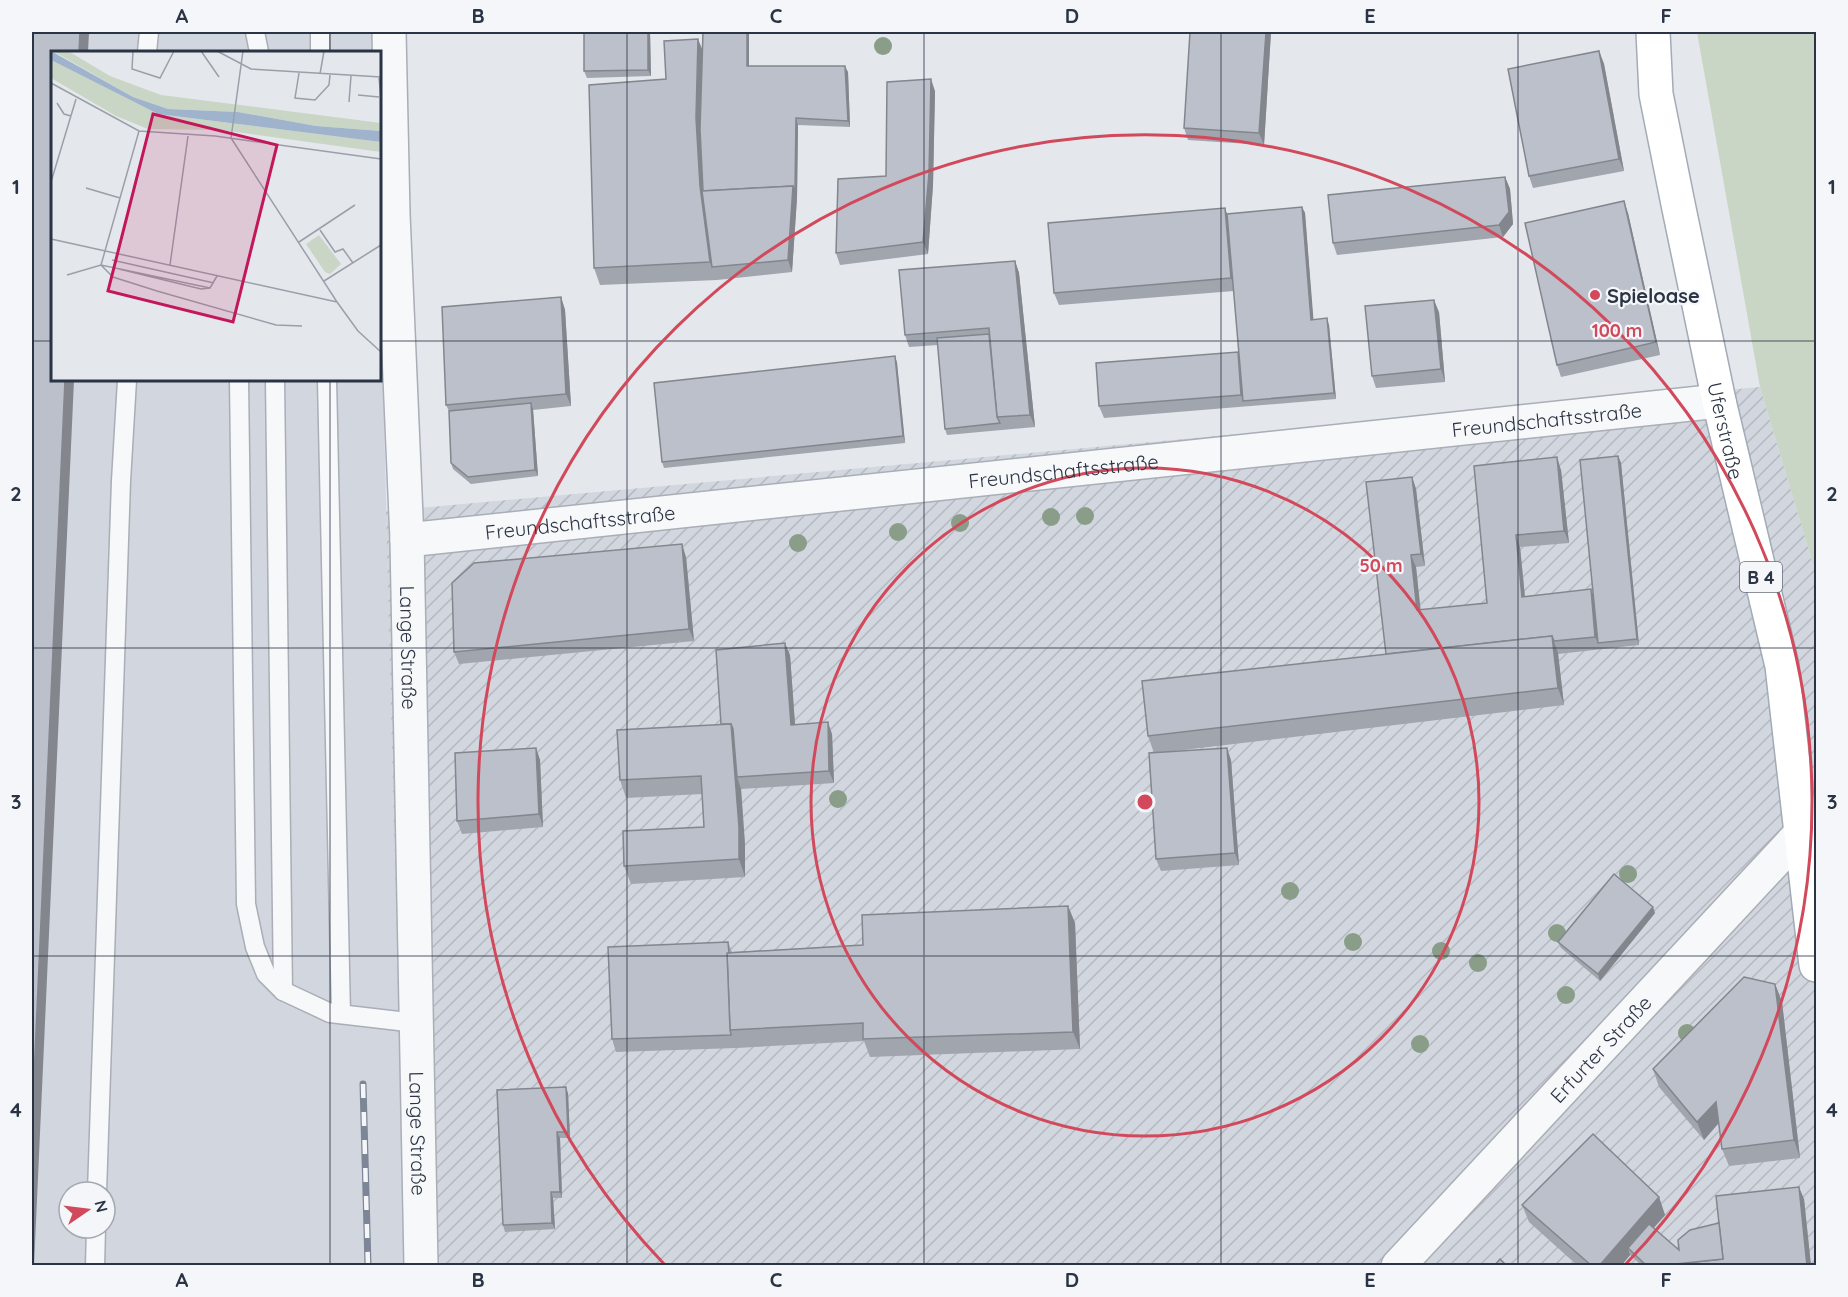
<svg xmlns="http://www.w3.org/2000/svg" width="1848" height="1297" font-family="Quicksand,sans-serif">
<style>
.built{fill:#d2d6de;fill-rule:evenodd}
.industrial{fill:url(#industrial-furrows)}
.green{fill:#c9d6c5}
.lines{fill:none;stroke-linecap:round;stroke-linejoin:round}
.service-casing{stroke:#a9aeb7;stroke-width:21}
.minor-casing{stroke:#a9aeb7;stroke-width:36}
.primary-casing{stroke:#a3abb8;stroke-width:36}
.service{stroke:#f7f8fa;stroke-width:18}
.minor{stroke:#f7f8fa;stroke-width:33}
.primary{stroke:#fff;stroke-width:33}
.rail-casing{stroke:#7d8696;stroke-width:7}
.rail{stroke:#f4f6f9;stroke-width:4.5;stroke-dasharray:14;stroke-linecap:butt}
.tree{fill:#899d89}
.wall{fill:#a1a5ae}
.shaded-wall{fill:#83868d}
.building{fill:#bbc0ca;stroke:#83868d;stroke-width:1.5}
.grid{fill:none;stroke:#2b3445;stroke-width:1.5;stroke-opacity:0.55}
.ring{fill:none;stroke:#d1495b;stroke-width:3}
.poi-dot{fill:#d1495b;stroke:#f4f6f9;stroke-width:2}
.labels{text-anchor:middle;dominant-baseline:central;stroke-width:4.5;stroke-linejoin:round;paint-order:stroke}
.shield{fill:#f4f6f9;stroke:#676e7b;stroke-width:1.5}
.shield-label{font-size:18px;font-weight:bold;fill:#2b3445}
.poi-label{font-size:20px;font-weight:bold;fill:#2b3445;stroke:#f4f6f9;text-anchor:start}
.street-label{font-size:20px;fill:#2b3445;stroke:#f4f6f9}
.inset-road{fill:none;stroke:#9a9fa9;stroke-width:1.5}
.view{fill:#c2185b;fill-opacity:0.15;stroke:#c2185b;stroke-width:3}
.inset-edge{fill:none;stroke:#2b3445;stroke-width:3}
.centre{fill:#d1495b;stroke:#f4f6f9;stroke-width:3}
.ring-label{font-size:18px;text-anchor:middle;font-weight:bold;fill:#d1495b;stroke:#f4f6f9;stroke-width:4.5;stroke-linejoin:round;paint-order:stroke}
.neatline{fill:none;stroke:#2b3445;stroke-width:2}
.grid-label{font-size:20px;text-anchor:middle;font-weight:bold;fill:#2b3445}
</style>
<defs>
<pattern id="industrial-furrows" width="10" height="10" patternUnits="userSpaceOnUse" patternTransform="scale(1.5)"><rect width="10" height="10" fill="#d2d6de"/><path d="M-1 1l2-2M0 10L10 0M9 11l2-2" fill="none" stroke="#b4b8c0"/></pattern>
</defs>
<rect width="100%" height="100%" fill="#e4e7ec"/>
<path class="built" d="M32 32H374V52H52V380H380V256L405 1265H32ZM69 1192H105V1228H69Z"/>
<path class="industrial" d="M1760 387 1816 574V1265H405L386 511Z"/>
<path class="green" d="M1697 32H1816V574L1760 387Z"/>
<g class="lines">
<g class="service-casing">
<g id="service">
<path d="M255 32 259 52"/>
<path d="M320 32V52"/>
<path d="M147 52 149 32"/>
<path d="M239 380 246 904 255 947 266 974 283 991 330 1013 416 1023"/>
<path d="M275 380 283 991"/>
<path d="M327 380 341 1014"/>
<path d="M97 1192 121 481 127 380"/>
<path d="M95 1266 96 1228"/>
</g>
</g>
<g class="minor-casing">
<g id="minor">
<path id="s1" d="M389 32 393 214 407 540 421 1266"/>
<path id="s2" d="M407 540 1719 401"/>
<path id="s3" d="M1398 1266 1802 832 1816 829"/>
</g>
</g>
<g class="primary-casing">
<g id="primary">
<path id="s4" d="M1653 32 1656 94 1677 199 1719 401 1782 666 1816 965"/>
</g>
</g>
<use href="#service" class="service"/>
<use href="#minor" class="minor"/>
<use href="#primary" class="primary"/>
<g class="rail-casing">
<path id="rail" d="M363 1084 368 1266"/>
</g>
<use href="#rail" class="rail"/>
</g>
<g class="tree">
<circle cx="883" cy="46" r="9"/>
<circle cx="1085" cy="516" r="9"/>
<circle cx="1051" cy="517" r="9"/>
<circle cx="960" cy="523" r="9"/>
<circle cx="898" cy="532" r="9"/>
<circle cx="798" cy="543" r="9"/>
<circle cx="838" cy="799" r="9"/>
<circle cx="1628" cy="874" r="9"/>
<circle cx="1290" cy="891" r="9"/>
<circle cx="1557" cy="933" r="9"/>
<circle cx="1353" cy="942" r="9"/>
<circle cx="1441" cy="951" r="9"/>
<circle cx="1478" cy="963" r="9"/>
<circle cx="1566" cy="995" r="9"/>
<circle cx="1687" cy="1033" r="9"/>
<circle cx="1420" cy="1044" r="9"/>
</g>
<g class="wall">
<path d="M584 32H650L651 76 587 78 584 71Z"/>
<path d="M703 32H749V66L848 72 850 127 798 125 797 198 792 272 717 280 600 285 594 268 666 79 702 51Z"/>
<path d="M1271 32 1264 145 1188 140 1184 128Z"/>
<path d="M1599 51 1604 64 1624 171 1533 188 1529 176Z"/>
<path d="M935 91 933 185 928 254 840 265 836 253 886 176Z"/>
<path d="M1505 177 1510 189 1513 224 1503 237 1337 255 1333 243Z"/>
<path d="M1302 207 1305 213 1313 320 1329 325 1336 399 1104 418 1099 406 1238 352 1239 355 1234 291 1059 305 1054 293 1225 208 1227 214Z"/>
<path d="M1628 213 1660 355 1561 377 1557 365Z"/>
<path d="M1015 261 1019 273 1035 427 947 435 945 429 938 345 909 347 905 335Z"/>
<path d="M561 297 565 310 571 406 533 410 538 476 471 484 453 469 451 463 449 411 446 405Z"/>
<path d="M1439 312 1445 382 1376 388 1372 376Z"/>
<path d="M895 356 897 363 905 443 664 468 662 462Z"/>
<path d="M1618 456 1621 463 1639 645 1558 654 1564 705 1166 752 1231 760 1239 865 1161 871 1156 859 1154 753 1148 736 1386 654 1412 477 1416 489 1425 566 1416 567 1420 610 1487 603 1474 466 1561 470 1569 543 1520 547 1525 596 1593 593Z"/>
<path d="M686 557 694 641 459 664 454 652Z"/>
<path d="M790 655 795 725 832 734 834 783 741 789 745 845V877L631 884 624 866 704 827 702 794 626 798 620 780 721 724Z"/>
<path d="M536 748 540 760 543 827 462 834 457 821Z"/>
<path d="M1068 906 1075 923 1080 1049 870 1057 864 1041 736 1048 616 1052 612 1039 728 942 732 952 863 945Z"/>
<path d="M1655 913 1600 981 1561 948 1558 942Z"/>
<path d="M1775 984 1782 1002 1800 1158 1729 1166 1722 1149 1719 1123 1704 1140 1659 1087 1653 1069Z"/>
<path d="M568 1093 570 1138H560L562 1198H553L555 1229 505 1232 503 1225Z"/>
<path d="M1659 1197 1665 1215 1654 1228 1679 1250 1719 1223 1804 1199 1811 1266H1642L1630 1255 1621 1266H1578L1529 1222 1522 1205Z"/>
</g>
<g class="shaded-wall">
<path d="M80 32H89L88 52H79Z"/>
<path d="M648 32H650L651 76 648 70Z"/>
<path d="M747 32H749V72L747 66Z"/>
<path d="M1266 32H1271L1264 145 1259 133Z"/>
<path d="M698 39 705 56 712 267 710 262 700 186 696 118Z"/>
<path d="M1599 51 1604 64 1624 171 1619 159Z"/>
<path d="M845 66 848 72 850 127 848 121Z"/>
<path d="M931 79 935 91 933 185 928 254 923 242Z"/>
<path d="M796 118 798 125 797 198 792 272 788 260Z"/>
<path d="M1505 177 1510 189 1513 224 1503 237 1499 225Z"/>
<path d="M1624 201 1628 213 1660 355 1656 342Z"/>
<path d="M1302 207 1305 213 1314 326 1311 320Z"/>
<path d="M1225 208 1229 220 1235 291 1231 278Z"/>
<path d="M1015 261 1019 273 1035 427 1030 415Z"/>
<path d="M561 297 565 310 571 406 566 394Z"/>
<path d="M1434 300 1439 312 1445 382 1441 369Z"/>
<path d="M1327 318 1329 325 1336 399 1334 393Z"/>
<path d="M1238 352 1243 364V401L1241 395Z"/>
<path d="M895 356 897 363 905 443 903 436Z"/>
<path d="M65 380H74L34 1266H32V1123Z"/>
<path d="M531 403 533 409 538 476 535 470Z"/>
<path d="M1618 456 1621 463 1639 645 1637 639Z"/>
<path d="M1557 457 1561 470 1569 543 1564 531Z"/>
<path d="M1412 477 1416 489 1425 566 1421 554Z"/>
<path d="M1516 535 1520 547 1526 609 1522 597Z"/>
<path d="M682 544 686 557 694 641 689 629Z"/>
<path d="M1411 555 1416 567 1422 622 1417 610Z"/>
<path d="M1591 589 1596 602 1598 643 1595 637Z"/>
<path d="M1552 636 1558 653 1564 705 1558 688Z"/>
<path d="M785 643 790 655 796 738 791 725Z"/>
<path d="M828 722 832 734 834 783 829 771Z"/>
<path d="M731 724 738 741 737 777 741 789 745 845V877L739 859Z"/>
<path d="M536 748 540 760 543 827 539 814Z"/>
<path d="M1227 748 1231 760 1239 865 1235 853Z"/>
<path d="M1068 906 1075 923 1080 1049 1073 1032Z"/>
<path d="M1653 907 1655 913 1600 981 1598 974Z"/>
<path d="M1775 984 1782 1002 1800 1158 1794 1140Z"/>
<path d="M566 1087 568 1093 570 1138 568 1132Z"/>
<path d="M1716 1102 1722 1119 1704 1140 1697 1122Z"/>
<path d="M557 1132 560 1138 562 1198 560 1192Z"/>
<path d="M1799 1187 1804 1199 1811 1266H1807Z"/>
<path d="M551 1192 553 1198 555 1229 552 1223Z"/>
<path d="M1659 1197 1665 1215 1632 1252 1628 1248 1630 1255 1621 1266H1599Z"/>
</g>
<g class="building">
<path d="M32 32H80L79 52H52V380H65L32 1123Z"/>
<path d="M584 32H648V70L584 71Z"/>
<path d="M703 32H747V66H845L848 121 796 118 795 192 793 186 703 191 700 129Z"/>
<path d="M1190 32H1266L1259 133 1184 128Z"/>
<path d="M698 39 696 118 700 186 710 262 594 268 589 85 666 79 664 41Z"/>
<path d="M1599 51 1619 159 1529 176 1508 69Z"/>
<path d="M931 79 929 173 923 242 836 253 838 179 886 176 887 82Z"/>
<path d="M1505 177 1509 212 1499 225 1333 243 1328 195Z"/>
<path d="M793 186 788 260 712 267 702 191Z"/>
<path d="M1624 201 1656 342 1557 365 1525 223Z"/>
<path d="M1302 207 1311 320 1327 318 1334 393 1243 401 1227 214Z"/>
<path d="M1225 208 1231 278 1054 293 1048 223Z"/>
<path d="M1015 261 1030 415 997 417 989 328 905 335 899 270Z"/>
<path d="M561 297 566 394 446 405 442 307Z"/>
<path d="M1434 300 1441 369 1372 376 1365 306Z"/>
<path d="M989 334 997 417 1000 423 945 429 937 338Z"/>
<path d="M1238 352 1241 395 1099 406 1096 363Z"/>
<path d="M895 356 903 436 662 462 654 383Z"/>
<path d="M531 403 535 470 468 477 451 463 449 411Z"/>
<path d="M1618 456 1637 639 1598 643 1580 460Z"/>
<path d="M1557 457 1564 531 1516 535 1522 597 1591 589 1595 637 1554 641 1552 636 1386 654 1366 482 1412 477 1421 554 1411 555 1417 610 1487 603 1474 466Z"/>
<path d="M682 544 689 629 454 652 452 583 474 563Z"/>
<path d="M1552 636 1558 688 1148 736 1142 681Z"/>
<path d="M785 643 791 725 828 722 829 771 737 777 733 729 731 724H721L716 650Z"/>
<path d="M731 724 739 827V859L624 866 623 831 704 827 701 776 620 780 617 730Z"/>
<path d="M536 748 539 814 457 821 455 753Z"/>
<path d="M1227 748 1235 853 1156 859 1149 753Z"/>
<path d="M1614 874 1653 907 1598 974 1558 942Z"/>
<path d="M1068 906 1073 1032 863 1039V1023L730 1030 727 953 863 945 862 915Z"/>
<path d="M728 942 729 953H727L730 1030 731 1035 612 1039 608 947Z"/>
<path d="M1744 977 1775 984 1794 1140 1722 1149 1716 1102 1697 1122 1653 1069Z"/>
<path d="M566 1087 568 1132H557L560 1192H551L552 1223 503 1225 497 1090Z"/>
<path d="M1593 1134 1659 1197 1599 1266H1592L1522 1205Z"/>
<path d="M1799 1187 1807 1266H1675L1676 1264 1723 1259 1716 1196Z"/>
<path d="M1719 1223 1723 1259 1676 1264 1675 1266H1647L1628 1248 1649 1224 1679 1250 1678 1240 1690 1230Z"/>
<path d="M1500 1259 1507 1266H1494Z"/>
</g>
<path class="grid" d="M330 32V52M627 32V1266M924 32V1266M1221 32V1266M1518 32V1266M32 341H52M380 341H1816M330 380V1266M32 648H1816M32 956H1816"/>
<g class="ring">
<circle cx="1145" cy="802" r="334"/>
<path d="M665 1265A667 667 0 1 1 1625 1265"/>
</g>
<circle class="poi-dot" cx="1595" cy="295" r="6"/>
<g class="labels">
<rect class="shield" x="1740" y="562" width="42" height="30" rx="4.5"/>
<g class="shield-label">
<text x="1761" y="577">B 4</text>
</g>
<g class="poi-label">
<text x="1607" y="295">Spieloase</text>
</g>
<g class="street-label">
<text stroke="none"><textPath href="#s2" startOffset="1146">Freundschaftsstraße</textPath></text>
<text stroke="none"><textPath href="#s4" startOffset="406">Uferstraße</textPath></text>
<text stroke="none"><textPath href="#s2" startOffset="660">Freundschaftsstraße</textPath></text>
<text stroke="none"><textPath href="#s2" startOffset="174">Freundschaftsstraße</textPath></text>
<text stroke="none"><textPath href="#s1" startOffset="616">Lange Straße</textPath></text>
<text stroke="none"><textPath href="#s3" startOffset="297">Erfurter Straße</textPath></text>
<text stroke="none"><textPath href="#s1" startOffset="1102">Lange Straße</textPath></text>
</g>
</g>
<g transform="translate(51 51)">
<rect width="330" height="330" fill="#e4e7ec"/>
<path d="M2 0H17L59 25 110 44 330 72V80L265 75 187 61 117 58 82 46ZM0 9 107 63 330 91V101L170 79 97 78 65 65 0 27ZM268 184 290 213 279 223 274 221 255 193Z" fill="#c9d6c5"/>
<path d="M0 0 82 46 117 58 187 61 265 75 330 80V91L107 63 0 9Z" fill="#9fb4cc"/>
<path class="inset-road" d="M82 0 81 18 109 27 123 0M150 0 168 26M166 0 200 18 330 26M192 0 180 87 286 251 307 280 330 301M248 22 244 47 264 49 278 34 279 24M269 23 273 0M328 27 330 46M0 32 88 80 164 85 330 108M307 44 328 46M298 51 300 25M6 52 13 63 20 65M88 80 50 214 62 226 106 240 225 274 251 275M0 131 25 48M35 137 69 147M269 179 284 201 292 198 302 212M0 188 286 251M248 191 304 154M61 209 163 232M119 214 137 85M68 218 150 238 159 237 166 225M16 224 50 214 159 237M273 230 330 194"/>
<path class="view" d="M102 63 226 94 182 271 57 240Z"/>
<rect width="330" height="330" class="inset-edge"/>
</g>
<circle cx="1145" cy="802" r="9" class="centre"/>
<g class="ring-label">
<text x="1617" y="337">100 m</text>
<text x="1381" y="572">50 m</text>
</g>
<rect width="1848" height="1297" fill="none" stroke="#f4f6f9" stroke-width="66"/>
<g transform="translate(87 1210) rotate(76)"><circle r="28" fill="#f4f6f9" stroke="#a4a8b1" stroke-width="1.5"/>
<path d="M0-4.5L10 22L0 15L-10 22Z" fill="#d1495b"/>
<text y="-9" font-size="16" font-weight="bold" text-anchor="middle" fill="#2b3445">N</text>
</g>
<rect x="33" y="33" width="1782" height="1231" class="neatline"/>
<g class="grid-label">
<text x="182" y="23">A</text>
<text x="478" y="23">B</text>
<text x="776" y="23">C</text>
<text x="1072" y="23">D</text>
<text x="1370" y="23">E</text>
<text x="1666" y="23">F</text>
<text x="16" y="194">1</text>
<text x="1832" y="194">1</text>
<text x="16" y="501">2</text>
<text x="1832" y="501">2</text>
<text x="16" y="809">3</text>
<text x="1832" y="809">3</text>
<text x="16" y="1117">4</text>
<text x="1832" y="1117">4</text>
<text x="182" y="1287">A</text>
<text x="478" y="1287">B</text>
<text x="776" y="1287">C</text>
<text x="1072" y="1287">D</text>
<text x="1370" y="1287">E</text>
<text x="1666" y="1287">F</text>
</g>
</svg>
